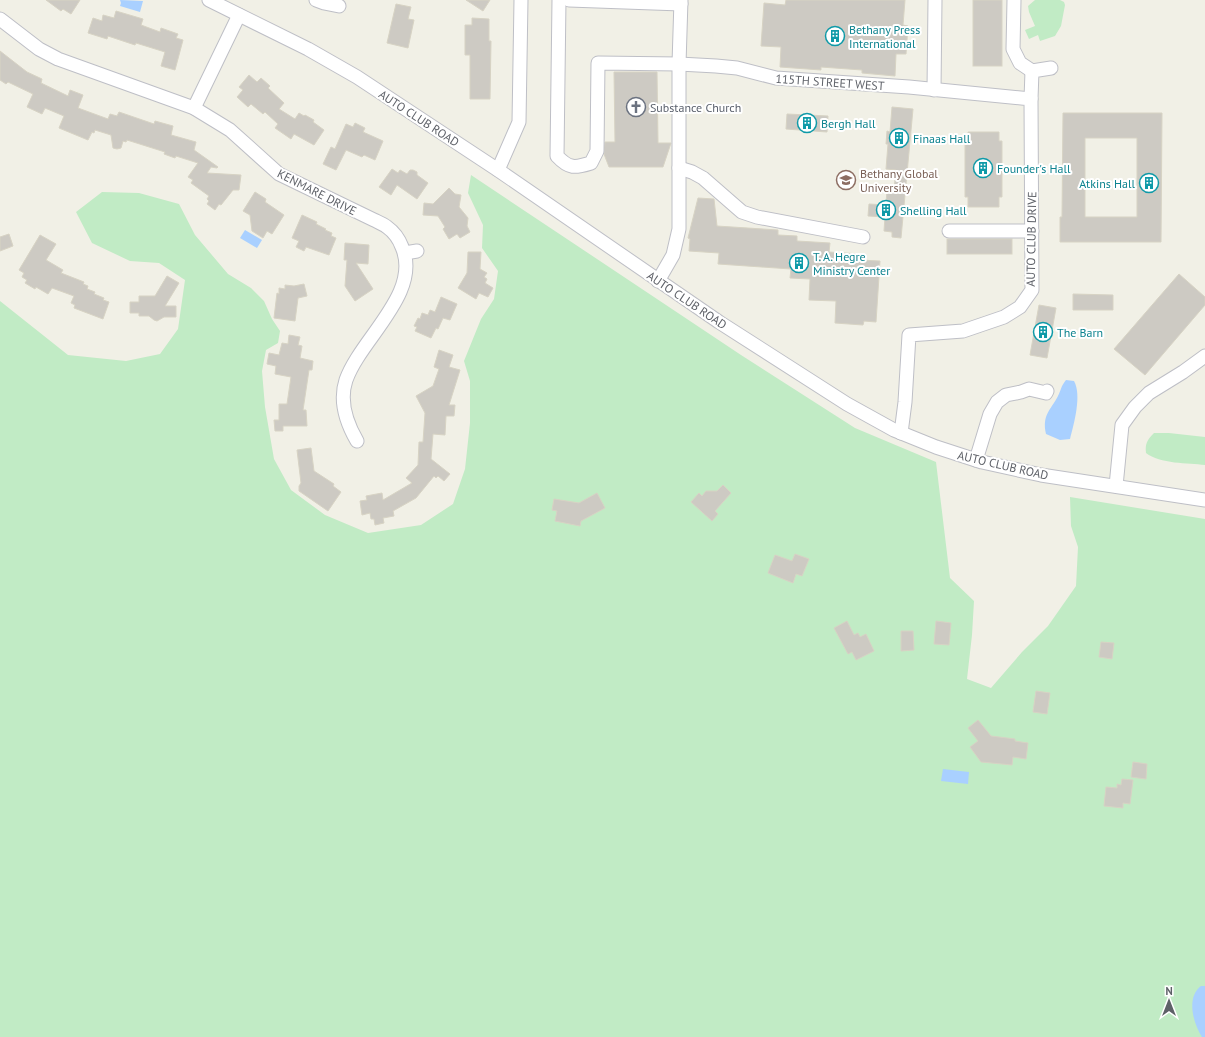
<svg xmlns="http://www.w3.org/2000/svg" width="1205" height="1037" font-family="'PT Sans',sans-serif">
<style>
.green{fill:#c1ebc5}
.water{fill:#a9d0ff}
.building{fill:#cdcac3;stroke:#d7d3c4;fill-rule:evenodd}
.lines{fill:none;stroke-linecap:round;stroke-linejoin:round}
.minor-casing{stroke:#bebfc6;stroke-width:15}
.minor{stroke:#fff;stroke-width:13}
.labels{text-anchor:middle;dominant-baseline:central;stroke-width:4;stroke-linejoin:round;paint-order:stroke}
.culture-label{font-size:12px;fill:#0d838f;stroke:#fff;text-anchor:start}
.street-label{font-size:12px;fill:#5e6168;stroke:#fff}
.worship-label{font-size:12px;fill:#5b616d;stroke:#fff;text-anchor:start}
.education-label{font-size:12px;fill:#785e54;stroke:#fff;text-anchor:start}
</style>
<rect width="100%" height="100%" fill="#f1f0e6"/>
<g class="green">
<path d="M1035 0H1060L1064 2 1065 5 1061 26 1055 36 1040 41 1038 35 1029 39 1025 30 1035 26 1029 12 1028 6Z"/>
<path d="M471 175 741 355 855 428 936 462 950 578 974 601 972 635 967 679 991 688 1022 652 1048 626 1076 586 1078 547 1071 526 1070 497 1205 519V1037H0V301L68 355 126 361 160 354 178 329 185 280 159 263 130 261 92 243 76 212 102 192 139 193 179 204 195 235 228 274 251 288 264 301 272 319 280 331 278 343 266 350 262 371 265 407 274 459 291 490 325 515 368 533 421 525 453 504 465 469 470 423V381L464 361 481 319 494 299 498 271 482 248 483 225 468 193Z"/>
<path d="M1154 433H1169L1205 437V465C1188 463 1160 464 1146 453 1145 444 1147 440 1154 433Z"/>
</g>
<g class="water">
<path d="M120 0 143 1 140 12 120 6 121 3Z"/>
<path d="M245 230 262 240 257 248 240 238Z"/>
<path d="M1066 380 1074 381C1082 395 1074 424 1070 439L1060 440 1046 434C1042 415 1050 411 1058 396 1061 390 1061 386 1066 380Z"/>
<path d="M943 769 969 772 968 784 941 781Z"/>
<path d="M1201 986H1205V1037H1202C1193 1023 1186 997 1201 986Z"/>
</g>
<g class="building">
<path d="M46 0H80L71 14 63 9 61 11Z"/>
<path d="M466 0H490L483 11Z"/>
<path d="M786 0H905L903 25 908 26 906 54H896L895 76 862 73V70L821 67V70L780 67 781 47 761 46 764 3 785 5Z"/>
<rect x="973" y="0" width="29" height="66"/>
<path d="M396 4 411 7 408 19 414 20 408 48 387 43Z"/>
<path d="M116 11 143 19 141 25 160 32 161 28 178 34 176 38 183 40 175 70 161 66 165 52 136 43 135 45 108 36 107 39 88 33 93 18 102 21 103 15 114 18Z"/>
<path d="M472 18 489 19V41H491L490 99H470V55H465V25H472Z"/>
<path d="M0 51 27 72 42 79 41 83 68 96 70 90 83 95 78 108 108 119 110 114 117 116 119 112 154 124 155 121 173 126 171 135 196 142 194 150 218 167 217 168 211 167 207 173 241 175 239 190H233L221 205 219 204 215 210 207 204 209 201 207 199 209 196 191 183 193 180 188 177 198 163 176 156 175 158 164 154 165 152 127 140 126 142 123 141 121 148 117 149 113 148 111 135 95 130 94 133 92 132 88 140 59 128 64 116 45 108 42 114 27 107 33 94 8 82 6 84 0 80Z"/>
<path d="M614 72H657L658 143H671L663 167H609L604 154 605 142H615Z"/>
<path d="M249 75 257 82 261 78 270 86 268 88 284 103 279 109 295 119 299 113 304 116 305 115 314 120 313 122 324 130 314 145 294 134 291 139 275 128 278 124 265 112 263 114 251 104 248 107 237 97 243 90 239 87Z"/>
<path d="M892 107 913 109 901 238 892 237V232L884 231 885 217 868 216 869 204 886 205 887 188 894 189 896 170 886 169 888 144H886L887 131 890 132Z"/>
<path d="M1063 113H1162L1161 242H1060V217H1062ZM1085 138H1137V217H1085Z"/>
<path d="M787 114 828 116 827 132 786 129Z"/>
<path d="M355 123 365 128 363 132 383 141 375 160 364 155 362 157 346 150 336 170 323 164 331 147 335 149 346 124 353 127Z"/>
<path d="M968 132H999V141H1002V197H999V207H968V197H965V141H968Z"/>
<path d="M392 169 398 173 400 170 407 174 410 170H413L417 172V175L428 183 417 199 397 185 391 195 379 187Z"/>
<path d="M449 188 455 194 461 195 459 207 468 218 467 226 470 232 460 238 457 234 449 239 443 229 445 227 438 216 423 215 424 203 433 204Z"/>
<path d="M255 192 266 199 265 202 284 215 272 234 267 231 263 238 252 231 250 215 243 211Z"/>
<path d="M698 198 714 199 717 226 778 230V235L797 236V241L830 243 829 252 860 254 859 260 880 261 876 322 864 321 863 325 835 323 836 301 809 300 810 279 790 278 791 269 718 264 719 253 689 251 690 239 688 238Z"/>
<path d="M302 215 317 222 316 224 326 229 325 230 332 233 331 236 336 238 329 255 306 247 304 251 296 247 299 241 292 238Z"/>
<path d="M9 234 13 246 0 251V237Z"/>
<path d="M40 235 56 244 46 260 63 270 61 273 84 282 83 284 88 286 87 289 95 292 94 294 104 298 103 300 109 302 103 319 74 308 75 305 71 303 74 296 52 288 48 294 36 287 35 289 25 283 27 280 22 277 24 273 19 270Z"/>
<rect x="947" y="239" width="65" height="15"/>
<path d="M345 243 369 245 368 264 356 263 373 289 355 301 345 286 347 260H344Z"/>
<path d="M468 252H481L480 269 487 273 484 277 487 279 485 283 493 288 488 297 479 293 476 299 458 288 467 273Z"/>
<path d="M1179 274 1205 297V305L1145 375 1114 349Z"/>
<path d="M167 276 179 283 165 306H176V317H164L157 321 154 320 149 316H139V313H130V302H139V296H155Z"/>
<path d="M304 284 307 296 298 298 295 321 274 318 277 293 279 294V288L285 289V285L294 286Z"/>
<path d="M1073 294 1113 295V310H1073Z"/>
<path d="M441 297 457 304 450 320 443 318 438 329 436 328 431 338 415 331 417 327 414 326 418 318 420 319 422 313 428 315 430 310 435 312Z"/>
<path d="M1039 305 1056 308 1047 358 1030 355Z"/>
<path d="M289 335 300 337 298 345 302 346 300 358 313 361 312 370H309L303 410H306L307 426H283V431H275L274 420H279V404H287L291 377 275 374 276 366 267 364 269 353 279 355 282 343 288 344Z"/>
<path d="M439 350 453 355 449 367 460 370 449 405H455L454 416H446L445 435 433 434 431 459 450 474 444 481 438 476 436 478 434 476 416 498 393 511 394 516 383 518 384 523 375 525 374 519H371L370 513 362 515 360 501 367 500 366 496 382 493 383 500 412 483 406 478 418 465 419 442H423L425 413 416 396 433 386 439 369 434 367Z"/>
<path d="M311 448 314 471 334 484 333 486 341 492 328 511 299 491V486L301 483 297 450Z"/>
<path d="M723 485 731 493 715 511 718 514 712 521 691 502 699 493 702 496 706 491H717Z"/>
<path d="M597 493 605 508 581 521 580 526 555 521 557 511 552 510 554 499 579 503Z"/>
<path d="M795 554 809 559 802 576 796 574 793 583 768 573 775 555 792 561Z"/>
<path d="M847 621 854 635 858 633 860 637 866 634 874 651 856 660 852 652 848 654 834 628Z"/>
<path d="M936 621 951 623 949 645 934 644Z"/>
<path d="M901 631H913L914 650 901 651Z"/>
<path d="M1101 642 1114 643 1112 659 1099 657Z"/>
<path d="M1036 691 1050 693 1047 714 1033 712Z"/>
<path d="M978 720 991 736 1015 739V741L1028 743 1026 759 1013 757 1012 765 981 762 970 747 978 741 968 728Z"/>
<path d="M1133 762 1147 764 1146 779 1131 777Z"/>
<path d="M1122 779 1133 780 1130 804 1123 803V808L1104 806 1106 787 1117 788V784L1121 785Z"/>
</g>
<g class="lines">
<g class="minor-casing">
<g id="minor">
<path d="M209 0 308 49 357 77 498 170 719 322 847 404 894 430 936 447 982 462 1041 475 1205 500"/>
<path d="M316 0 324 3 339 6"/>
<path d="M559 0 557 156C569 169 575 168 591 163L597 151 598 63 679 64 716 66 737 68 776 78 909 87 1031 99 1032 290 1020 307 1004 317 963 331 909 335 905 402 901 433"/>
<path d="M569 0 681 4"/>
<path d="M1014 0 1013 49 1020 63 1032 71"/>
<path d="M0 19 39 49 58 59 194 108 230 130 279 174 374 220C378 222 383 224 387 227 394 232 399 239 402 247 422 293 361 338 346 380 339 401 346 422 357 441"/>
<path d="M934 90 935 0"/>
<path d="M1031 99 1032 71 1051 68"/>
<path d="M194 108 239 15"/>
<path d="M679 168 692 172 703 178 742 212 757 217 863 237"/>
<path d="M498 170 519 122 521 0"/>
<path d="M949 231H1032"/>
<path d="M405 253 417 251"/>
<path d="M658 281 673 255 679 229V64L681 0"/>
<path d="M976 460 990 414 997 402 1006 395 1021 392 1029 389 1046 393 1047 391"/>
<path d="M1116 486 1122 425 1135 407 1149 393 1183 372 1205 356"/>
</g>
</g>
<use href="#minor" class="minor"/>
</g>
<defs>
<g id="building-ring" transform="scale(1)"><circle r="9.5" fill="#fff" stroke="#0f9aa8" stroke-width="1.5"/><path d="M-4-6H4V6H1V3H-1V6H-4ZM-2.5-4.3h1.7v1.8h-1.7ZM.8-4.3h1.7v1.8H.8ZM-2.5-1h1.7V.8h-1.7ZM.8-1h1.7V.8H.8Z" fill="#0f9aa8"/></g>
<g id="church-ring" transform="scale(1)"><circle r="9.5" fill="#fff" stroke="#6b7280" stroke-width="1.5"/><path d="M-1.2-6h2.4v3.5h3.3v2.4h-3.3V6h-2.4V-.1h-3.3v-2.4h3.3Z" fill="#6b7280"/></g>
<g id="university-ring" transform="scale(1)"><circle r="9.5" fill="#fff" stroke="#8d6e63" stroke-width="1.5"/><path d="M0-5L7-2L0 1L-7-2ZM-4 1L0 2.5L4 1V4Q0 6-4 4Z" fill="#8d6e63"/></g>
</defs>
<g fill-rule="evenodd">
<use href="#building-ring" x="835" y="36"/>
<use href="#church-ring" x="636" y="107"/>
<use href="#building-ring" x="807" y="123"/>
<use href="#building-ring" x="899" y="138"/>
<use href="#building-ring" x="983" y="168"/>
<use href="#university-ring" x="846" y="180"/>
<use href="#building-ring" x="1149" y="183"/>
<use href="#building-ring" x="886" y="210"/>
<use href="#building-ring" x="799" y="263"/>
<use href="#building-ring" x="1043" y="332"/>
</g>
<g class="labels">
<g class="culture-label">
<text x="849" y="29">Bethany Press<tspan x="849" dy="14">International</tspan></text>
<text x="821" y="123">Bergh Hall</text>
<text x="913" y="138">Finaas Hall</text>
<text x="997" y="168">Founder's Hall</text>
<text x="1135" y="183" text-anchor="end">Atkins Hall</text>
<text x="900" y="210">Shelling Hall</text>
<text x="813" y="256">T. A. Hegre<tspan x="813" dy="14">Ministry Center</tspan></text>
<text x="1057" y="332">The Barn</text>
</g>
<g class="street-label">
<text transform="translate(830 82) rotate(4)">115TH STREET WEST</text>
<text transform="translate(419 118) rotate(33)">AUTO CLUB ROAD</text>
<text transform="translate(317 192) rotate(27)">KENMARE DRIVE</text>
<text transform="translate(1031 239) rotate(-89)">AUTO CLUB DRIVE</text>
<text transform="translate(687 300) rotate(34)">AUTO CLUB ROAD</text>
<text transform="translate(1003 465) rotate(13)">AUTO CLUB ROAD</text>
</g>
<g class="worship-label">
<text x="650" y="107">Substance Church</text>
</g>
<g class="education-label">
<text x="860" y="173">Bethany Global<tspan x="860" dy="14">University</tspan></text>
</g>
</g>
<g transform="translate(1169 1001)" stroke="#ffffff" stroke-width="3" paint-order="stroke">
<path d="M0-3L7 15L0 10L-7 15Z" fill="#5e6168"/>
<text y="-6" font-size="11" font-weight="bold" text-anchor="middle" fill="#5e6168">N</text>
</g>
</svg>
